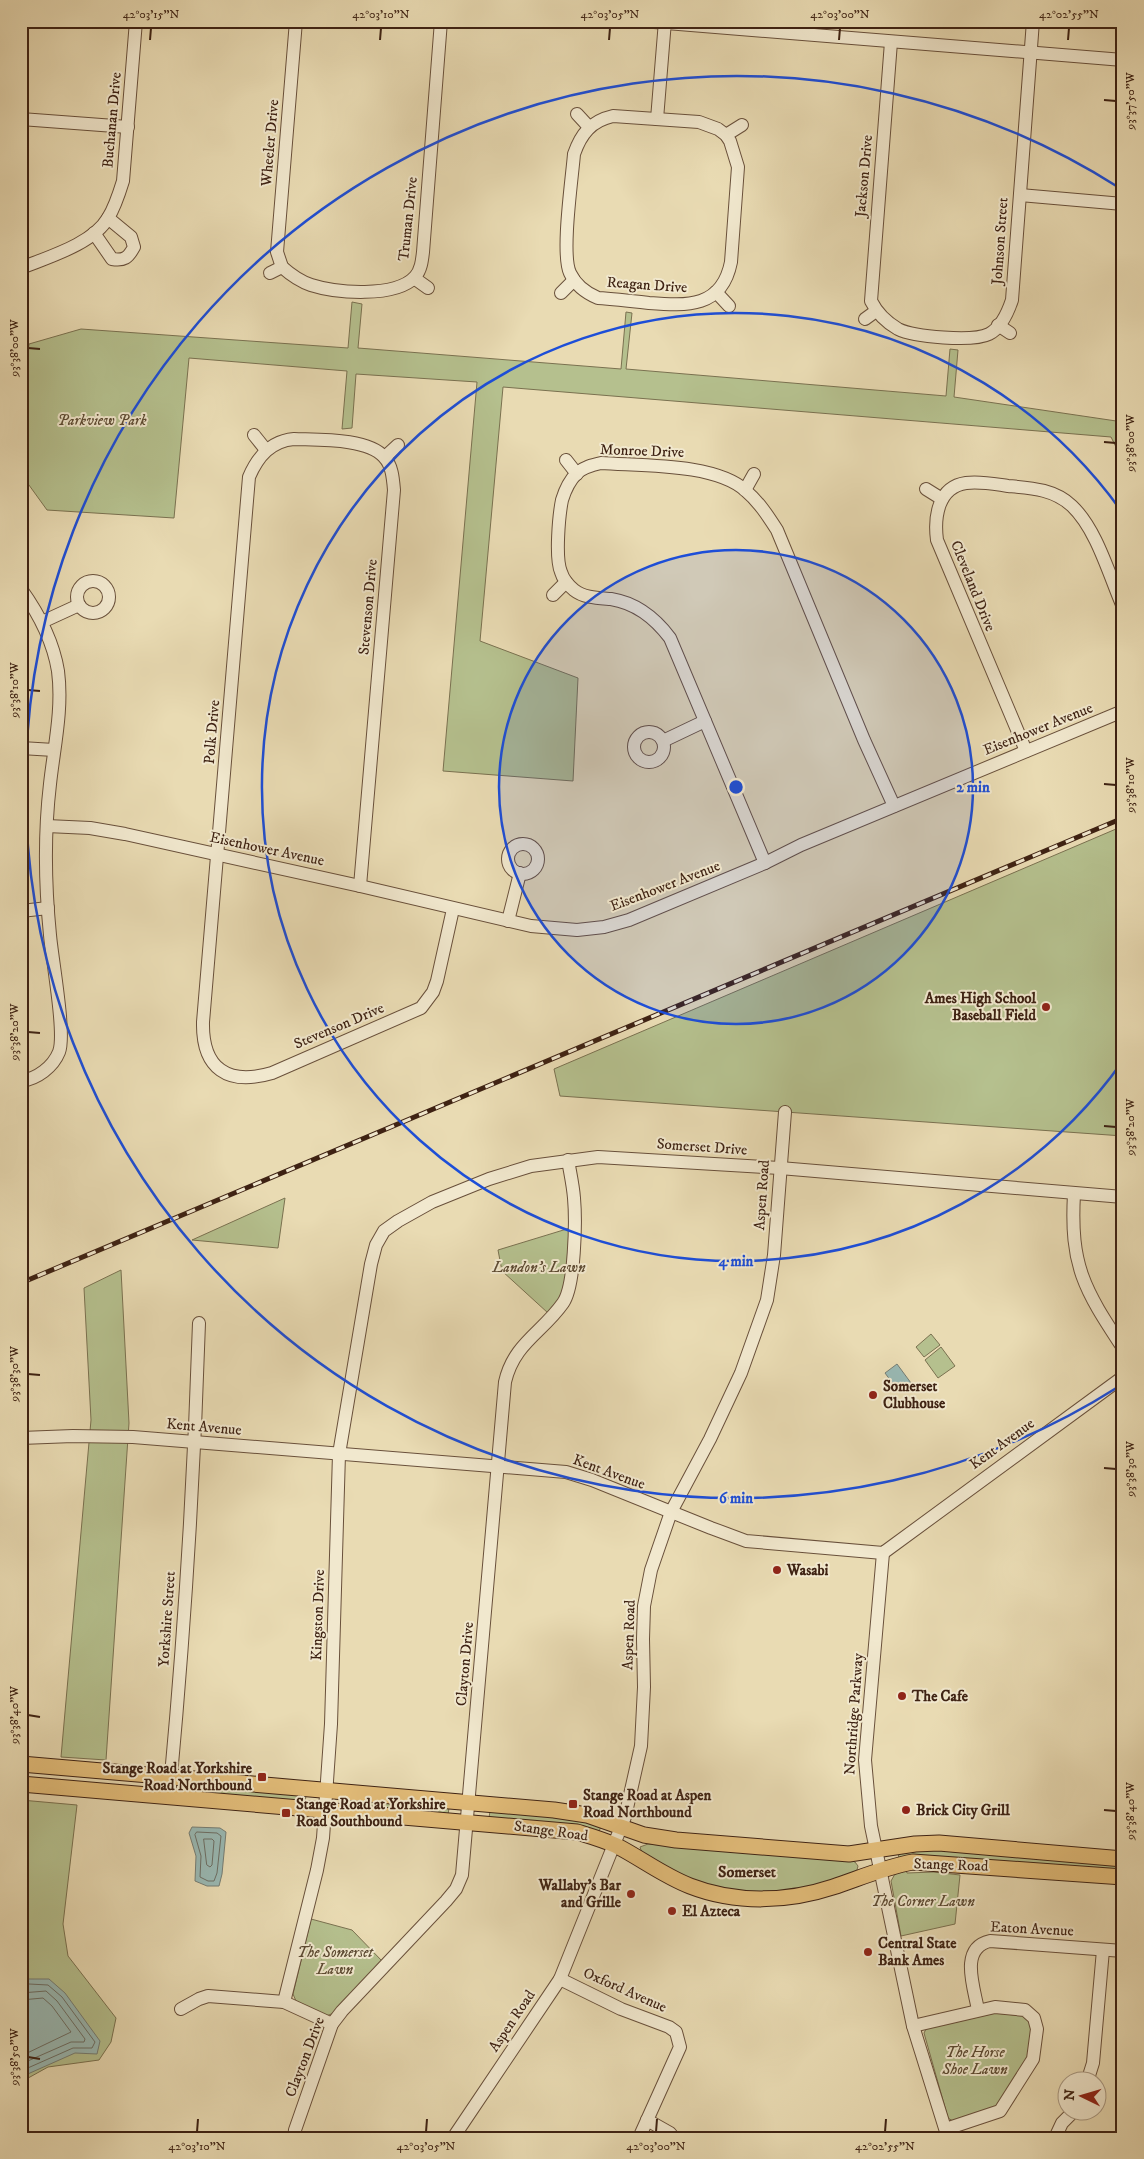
<svg xmlns="http://www.w3.org/2000/svg" width="1144" height="2159" font-family="'IM FELL DW Pica',serif">
<style>
.green{fill:#b5c08e;stroke:#7a7150}
.water{fill:#99b9b4;stroke:#757d74}
.lines{fill:none;stroke-linecap:round;stroke-linejoin:round}
.shore{stroke:#6c6e64;stroke-width:1}
.minor-casing{stroke:#69503b;stroke-width:14}
.major-casing{stroke:#3e2213;stroke-width:17}
.minor{stroke:#f1e8ce;stroke-width:12}
.major{stroke:#e4be7a;stroke-width:15}
.rail-casing{stroke:#3e2213;stroke-width:5}
.rail{stroke:#f1e8ce;stroke-width:3;stroke-dasharray:9;stroke-linecap:butt}
.ticks{fill:none;stroke:#3e2213;stroke-width:2}
.ring{fill:none;stroke:#1d4ed8;stroke-width:2.5}
.poi-dot{fill:#8f2418;stroke:#f1e8ce;stroke-width:2}
.labels{text-anchor:middle;dominant-baseline:central;stroke-width:4;stroke-linejoin:round;paint-order:stroke}
.street-label{font-size:15px;fill:#3e2213;stroke:#f1e8ce}
.park-label{font-size:15px;font-style:italic;fill:#5c4a32;stroke:#f1e8ce}
.poi-label{font-size:15px;font-weight:bold;fill:#3e2213;stroke:#f1e8ce;text-anchor:start}
.neighbourhood-label{font-size:16px;font-weight:bold;fill:#3e2213;stroke:#f1e8ce}
.centre{fill:#1d4ed8;stroke:#f1e8ce;stroke-width:2.5}
.ring-label{font-size:15px;text-anchor:middle;font-weight:bold;fill:#1d4ed8;stroke:#f1e8ce;stroke-width:4;stroke-linejoin:round;paint-order:stroke}
.neatline{fill:none;stroke:#3e2213;stroke-width:2}
.ticks-label{font-size:12px;text-anchor:middle;fill:#3e2213}
</style>
<rect width="100%" height="100%" fill="#e9dbb3"/>
<filter id="stains"><feTurbulence type="fractalNoise" baseFrequency=".004" numOctaves="4"/><feColorMatrix values="0 0 0 0 .2 0 0 0 0 .09 0 0 0 0 .02 0 0 0 .5 -.17"/></filter>
<radialGradient id="worn" r=".72"><stop offset=".6" stop-color="#630" stop-opacity="0"/><stop offset="1" stop-color="#630" stop-opacity=".3"/></radialGradient>
<g class="green">
<path d="M352 302 362 304 358 348 621 369 626 312 632 313 626 369 946 396 950 349 958 350 954 397 1123 422V461L1111 437 503 387 480 641 578 678 573 781 443 771 477 382 356 374 352 428 342 429 347 371 189 358 174 518 47 510 21 474V417L29 344 81 329 348 348Z"/>
<path d="M1123 826V1136L560 1096 554 1069Z"/>
<path d="M285 1198 278 1248 192 1240Z"/>
<path d="M570 1228 566 1282 563 1294 548 1313 502 1271 498 1250Z"/>
<path d="M121 1270 129 1423 106 1760 61 1757 91 1420 84 1288Z"/>
<path d="M931 1334 940 1345 924 1357 916 1347Z"/>
<path d="M941 1347 955 1366 938 1378 925 1360Z"/>
<path d="M187 1785 306 1796 305 1802 186 1792Z"/>
<path d="M346 1799 449 1808 448 1815 346 1806Z"/>
<path d="M21 1800 77 1805 63 1924 68 1956 116 2018 111 2042 99 2060 48 2067 21 2082Z"/>
<path d="M490 1811 575 1819 601 1827 598 1833 489 1818Z"/>
<path d="M648 1844 852 1861 855 1862 858 1866 857 1870C810 1898 739 1899 689 1880 673 1874 657 1862 642 1853L640 1847Z"/>
<path d="M933 1850 1123 1866V1873L899 1859 898 1852Z"/>
<path d="M906 1870 907 1873 934 1872 960 1875 955 1924 901 1936 891 1881 895 1874Z"/>
<path d="M311 1919 352 1930 382 1961 334 2013 326 2016 296 2001 293 1994Z"/>
<path d="M995 2013 1024 2016 1031 2024 1030 2053 997 2107 953 2121 948 2118 924 2033 926 2029Z"/>
</g>
<g class="water">
<path d="M897 1364 911 1383 899 1392 885 1373Z"/>
<path d="M192 1827 220 1828 226 1832 222 1874 219 1886H207L195 1881 196 1856 189 1833Z"/>
<path d="M27 1979H49L65 1993 100 2041 97 2054 75 2053 21 2077V1982Z"/>
</g>
<g class="lines">
<g class="shore">
<path d="M197 1832 217 1833 221 1836 217 1873 214 1881H208L200 1877 201 1856 195 1835Z"/>
<path d="M204 1839H212L214 1841 212 1865 210 1867 207 1865Z"/>
<path d="M21 1986 29 1984 48 1985 62 1997 95 2042 92 2048H73L21 2071"/>
<path d="M21 1993 46 1991 57 2001 85 2039 84 2042H71L21 2064"/>
<path d="M21 2000 43 1998 52 2006 71 2032 21 2056"/>
</g>
<g class="minor-casing">
<g id="minor">
<path d="M642 21 1123 60"/>
<path d="M891 42 871 301C877 313 886 322 898 329 914 337 973 342 989 334 1001 328 1008 312 1012 300L1033 21"/>
<path d="M577 114 589 127"/>
<path d="M613 116 699 122 718 129 726 135 730 141 738 167 731 262C722 308 687 306 649 303 632 301 615 299 598 298 586 293 576 286 570 273 561 254 572 179 574 154 581 134 591 121 613 116Z"/>
<path d="M21 119 128 127"/>
<path d="M657 119 665 21"/>
<path d="M726 135 742 125"/>
<path d="M1020 195 1123 204"/>
<path d="M94 233 112 259C124 261 128 258 134 247L131 237 108 218"/>
<path d="M282 267C291 275 299 281 311 285 336 293 395 298 415 277 421 270 422 261 423 252L441 21"/>
<path d="M282 267 277 252 296 21"/>
<path d="M21 268C48 257 93 244 108 218 115 207 119 194 123 181L136 21"/>
<path d="M270 273 282 267"/>
<path d="M414 278 428 288"/>
<path d="M716 292 729 306"/>
<path d="M561 293 574 280"/>
<path d="M865 319 876 311"/>
<path d="M998 325 1010 333"/>
<path d="M254 435 266 450"/>
<path d="M385 457 398 445"/>
<path d="M566 460 577 474"/>
<path d="M926 489 942 499"/>
<path d="M745 490 754 474"/>
<circle cx="93" cy="597" r="16"/>
<path d="M21 589C39 614 53 640 58 671 63 709 54 747 50 784 44 835 45 885 50 935 52 959 66 1034 59 1052 53 1067 37 1079 21 1081"/>
<path d="M553 595 566 582"/>
<path d="M42 622 79 605"/>
<circle cx="649" cy="747" r="15"/>
<path d="M663 741 705 721"/>
<path d="M21 748 54 750"/>
<path d="M1026 751 937 540C934 517 938 487 966 483 980 481 994 484 1008 486 1031 488 1054 489 1072 506 1097 530 1109 575 1123 607"/>
<path d="M47 826 90 828 125 834 360 886 531 926 577 930 604 927 629 920 765 863 801 845 1123 711"/>
<circle cx="523" cy="859" r="15"/>
<path d="M765 863 670 638C655 618 636 603 611 599 598 598 584 598 574 590 568 585 563 579 561 572 555 558 559 515 562 500 565 490 570 480 577 473 584 467 592 465 601 463 641 466 716 463 746 491 759 502 768 516 777 530L864 740 894 806"/>
<path d="M360 886 394 490C393 478 392 465 384 457 368 438 318 440 294 439 271 441 258 456 249 477L203 1022C202 1069 228 1086 272 1073L421 1008 433 992 437 981 453 909"/>
<path d="M21 911 48 908"/>
<path d="M508 921 520 873"/>
<path d="M1074 1194C1070 1266 1084 1289 1123 1348"/>
<path d="M21 1438 73 1436 133 1437 566 1472 592 1480 711 1528 746 1541 883 1553 1123 1377"/>
<path d="M883 1553 865 1760 871 1826 913 2026 948 2138"/>
<path d="M169 1797C184 1639 194 1482 199 1323"/>
<path d="M560 1979 621 2009 669 2027 676 2032 680 2047 639 2138"/>
<path d="M284 2002 317 1870 323 1838 331 1724 339 1454 371 1264 376 1245 384 1231 398 1221 432 1202 489 1179 531 1166 598 1157 780 1168 1123 1197"/>
<path d="M181 2009 199 1999 208 1996 284 2002 332 2024"/>
<path d="M978 2010C974 1987 959 1948 990 1941L1123 1951"/>
<path d="M913 2026 995 2007 1025 2010 1034 2018 1037 2029 1033 2059 1000 2111 946 2129"/>
<path d="M1087 2082 1093 2063 1103 1950"/>
<path d="M647 2120 670 2133 674 2138"/>
<path d="M294 2138 295 2130 332 2024 342 2011 446 1901 456 1889 462 1875 505 1382C514 1343 542 1333 563 1303 575 1286 576 1221 574 1198 573 1185 570 1172 568 1160"/>
<path d="M453 2138 560 1979 625 1817 641 1746 644 1687 643 1639 644 1606 651 1570 671 1512 710 1439 741 1373 767 1300 774 1255 785 1112"/>
<path d="M1055 2138 1062 2123 1073 2112"/>
</g>
</g>
<g class="major-casing">
<g id="major">
<path d="M21 1764 554 1810 587 1815 644 1835 676 1840 849 1854 915 1844 939 1843 1123 1859"/>
<path d="M21 1784 577 1832C590 1836 604 1840 617 1846 642 1859 664 1876 690 1886 736 1904 788 1902 833 1887 860 1878 885 1867 913 1862L1123 1877"/>
</g>
</g>
<use href="#minor" class="minor"/>
<use href="#major" class="major"/>
<g class="rail-casing">
<path id="rail" d="M21 1283 1123 818"/>
</g>
<use href="#rail" class="rail"/>
</g>
<path class="ticks" d="M150 40 151 28M380 40 381 28M609 40 610 28M839 40 840 28M1068 40 1069 28M1104 100 1116 101M28 348 40 349M1104 442 1116 443M28 690 40 691M1104 784 1116 785M28 1032 40 1033M1104 1126 1116 1127M28 1374 40 1375M1104 1468 1116 1469M28 1715 40 1717M1104 1810 1116 1811M28 2057 40 2059M197 2132 198 2119M426 2132 427 2119M656 2132 657 2119M885 2132 886 2119"/>
<circle cx="736" cy="787" r="237" fill="#1d4ed8" fill-opacity=".12"/>
<g class="ring">
<circle cx="736" cy="787" r="237"/>
<path d="M1122 1062A474 474 0 1 1 1122 512"/>
<path d="M1118 1387A711 711 0 1 1 1118 187"/>
</g>
<g class="poi-dot">
<circle cx="1046" cy="1007" r="5"/>
<circle cx="873" cy="1395" r="5"/>
<circle cx="777" cy="1570" r="5"/>
<circle cx="902" cy="1696" r="5"/>
<rect x="257" y="1772" width="10" height="10" rx="2.5"/>
<rect x="568" y="1799" width="10" height="10" rx="2.5"/>
<circle cx="906" cy="1810" r="5"/>
<rect x="281" y="1808" width="10" height="10" rx="2.5"/>
<circle cx="631" cy="1894" r="5"/>
<circle cx="672" cy="1911" r="5"/>
<circle cx="868" cy="1952" r="5"/>
</g>
<g class="labels">
<g class="street-label">
<text transform="translate(112 120) rotate(-85)">Buchanan Drive</text>
<text transform="translate(270 143) rotate(-85)">Wheeler Drive</text>
<text transform="translate(864 176) rotate(-85)">Jackson Drive</text>
<text transform="translate(408 219) rotate(-84)">Truman Drive</text>
<text transform="translate(1000 241) rotate(-86)">Johnson Street</text>
<text transform="translate(647 285) rotate(4)">Reagan Drive</text>
<text transform="translate(642 451) rotate(2)">Monroe Drive</text>
<text transform="translate(973 586) rotate(68)">Cleveland Drive</text>
<text transform="translate(368 607) rotate(-85)">Stevenson Drive</text>
<text transform="translate(1038 729) rotate(-22)">Eisenhower Avenue</text>
<text transform="translate(212 732) rotate(-85)">Polk Drive</text>
<text transform="translate(267 849) rotate(12)">Eisenhower Avenue</text>
<text transform="translate(665 886) rotate(-21)">Eisenhower Avenue</text>
<text transform="translate(339 1026) rotate(-23)">Stevenson Drive</text>
<text transform="translate(702 1147) rotate(4)">Somerset Drive</text>
<text transform="translate(762 1195) rotate(-86)">Aspen Road</text>
<text transform="translate(204 1427) rotate(5)">Kent Avenue</text>
<text transform="translate(1002 1444) rotate(-36)">Kent Avenue</text>
<text transform="translate(609 1472) rotate(20)">Kent Avenue</text>
<text transform="translate(318 1615) rotate(-88)">Kingston Drive</text>
<text transform="translate(167 1619) rotate(-86)">Yorkshire Street</text>
<text transform="translate(629 1635) rotate(-88)">Aspen Road</text>
<text transform="translate(465 1664) rotate(-85)">Clayton Drive</text>
<text transform="translate(854 1714) rotate(-86)">Northridge Parkway</text>
<text transform="translate(551 1831) rotate(8)">Stange Road</text>
<text transform="translate(951 1865) rotate(2)">Stange Road</text>
<text transform="translate(1032 1929) rotate(3)">Eaton Avenue</text>
<text transform="translate(625 1990) rotate(24)">Oxford Avenue</text>
<text transform="translate(512 2021) rotate(-56)">Aspen Road</text>
<text transform="translate(305 2057) rotate(-69)">Clayton Drive</text>
</g>
<g class="park-label">
<text x="102" y="420">Parkview Park</text>
<text x="539" y="1267">Landon's Lawn</text>
<text x="923" y="1901">The Corner Lawn</text>
<text x="335" y="1952">The Somerset<tspan x="335" dy="17">Lawn</tspan></text>
<text x="975" y="2052">The Horse<tspan x="975" dy="17">Shoe Lawn</tspan></text>
</g>
<g class="poi-label">
<text x="1036" y="998" text-anchor="end">Ames High School<tspan x="1036" dy="17">Baseball Field</tspan></text>
<text x="883" y="1386">Somerset<tspan x="883" dy="17">Clubhouse</tspan></text>
<text x="787" y="1570">Wasabi</text>
<text x="912" y="1696">The Cafe</text>
<text x="252" y="1768" text-anchor="end">Stange Road at Yorkshire<tspan x="252" dy="17">Road Northbound</tspan></text>
<text x="583" y="1795">Stange Road at Aspen<tspan x="583" dy="17">Road Northbound</tspan></text>
<text x="296" y="1804">Stange Road at Yorkshire<tspan x="296" dy="17">Road Southbound</tspan></text>
<text x="916" y="1810">Brick City Grill</text>
<text x="621" y="1885" text-anchor="end">Wallaby's Bar<tspan x="621" dy="17">and Grille</tspan></text>
<text x="682" y="1911">El Azteca</text>
<text x="878" y="1943">Central State<tspan x="878" dy="17">Bank Ames</tspan></text>
</g>
<g class="neighbourhood-label">
<text x="747" y="1872">Somerset</text>
</g>
</g>
<circle cx="736" cy="787" r="8" class="centre"/>
<g class="ring-label">
<text x="973" y="792">2 min</text>
<text x="736" y="1266">4 min</text>
<text x="736" y="1503">6 min</text>
</g>
<rect width="1144" height="2159" fill="none" stroke="#e9dbb3" stroke-width="55"/>
<g transform="translate(1082 2096) rotate(275)"><circle r="24" fill="#f1e8ce" stroke="#a99983"/>
<path d="M0-4L9 19L0 12L-9 19Z" fill="#8f2418"/>
<text y="-8" font-size="14" font-weight="bold" text-anchor="middle" fill="#3e2213">N</text>
</g>
<rect x="28" y="28" width="1088" height="2104" class="neatline"/>
<g class="ticks-label">
<text x="151" y="18">42°03'15"N</text>
<text x="381" y="18">42°03'10"N</text>
<text x="610" y="18">42°03'05"N</text>
<text x="840" y="18">42°03'00"N</text>
<text x="1069" y="18">42°02'55"N</text>
<text transform="translate(1130 101) rotate(-90)" y="4">93°37'50"W</text>
<text transform="translate(14 348) rotate(-90)" y="4">93°38'00"W</text>
<text transform="translate(1130 443) rotate(-90)" y="4">93°38'00"W</text>
<text transform="translate(14 690) rotate(-90)" y="4">93°38'10"W</text>
<text transform="translate(1130 785) rotate(-90)" y="4">93°38'10"W</text>
<text transform="translate(14 1032) rotate(-90)" y="4">93°38'20"W</text>
<text transform="translate(1130 1127) rotate(-90)" y="4">93°38'20"W</text>
<text transform="translate(14 1374) rotate(-90)" y="4">93°38'30"W</text>
<text transform="translate(1130 1469) rotate(-90)" y="4">93°38'30"W</text>
<text transform="translate(14 1715) rotate(-90)" y="4">93°38'40"W</text>
<text transform="translate(1130 1811) rotate(-90)" y="4">93°38'40"W</text>
<text transform="translate(14 2057) rotate(-90)" y="4">93°38'50"W</text>
<text x="197" y="2150">42°03'10"N</text>
<text x="426" y="2150">42°03'05"N</text>
<text x="656" y="2150">42°03'00"N</text>
<text x="885" y="2150">42°02'55"N</text>
</g>
<rect width="100%" height="100%" filter="url(#stains)"/>
<rect width="100%" height="100%" fill="url(#worn)"/>
</svg>
